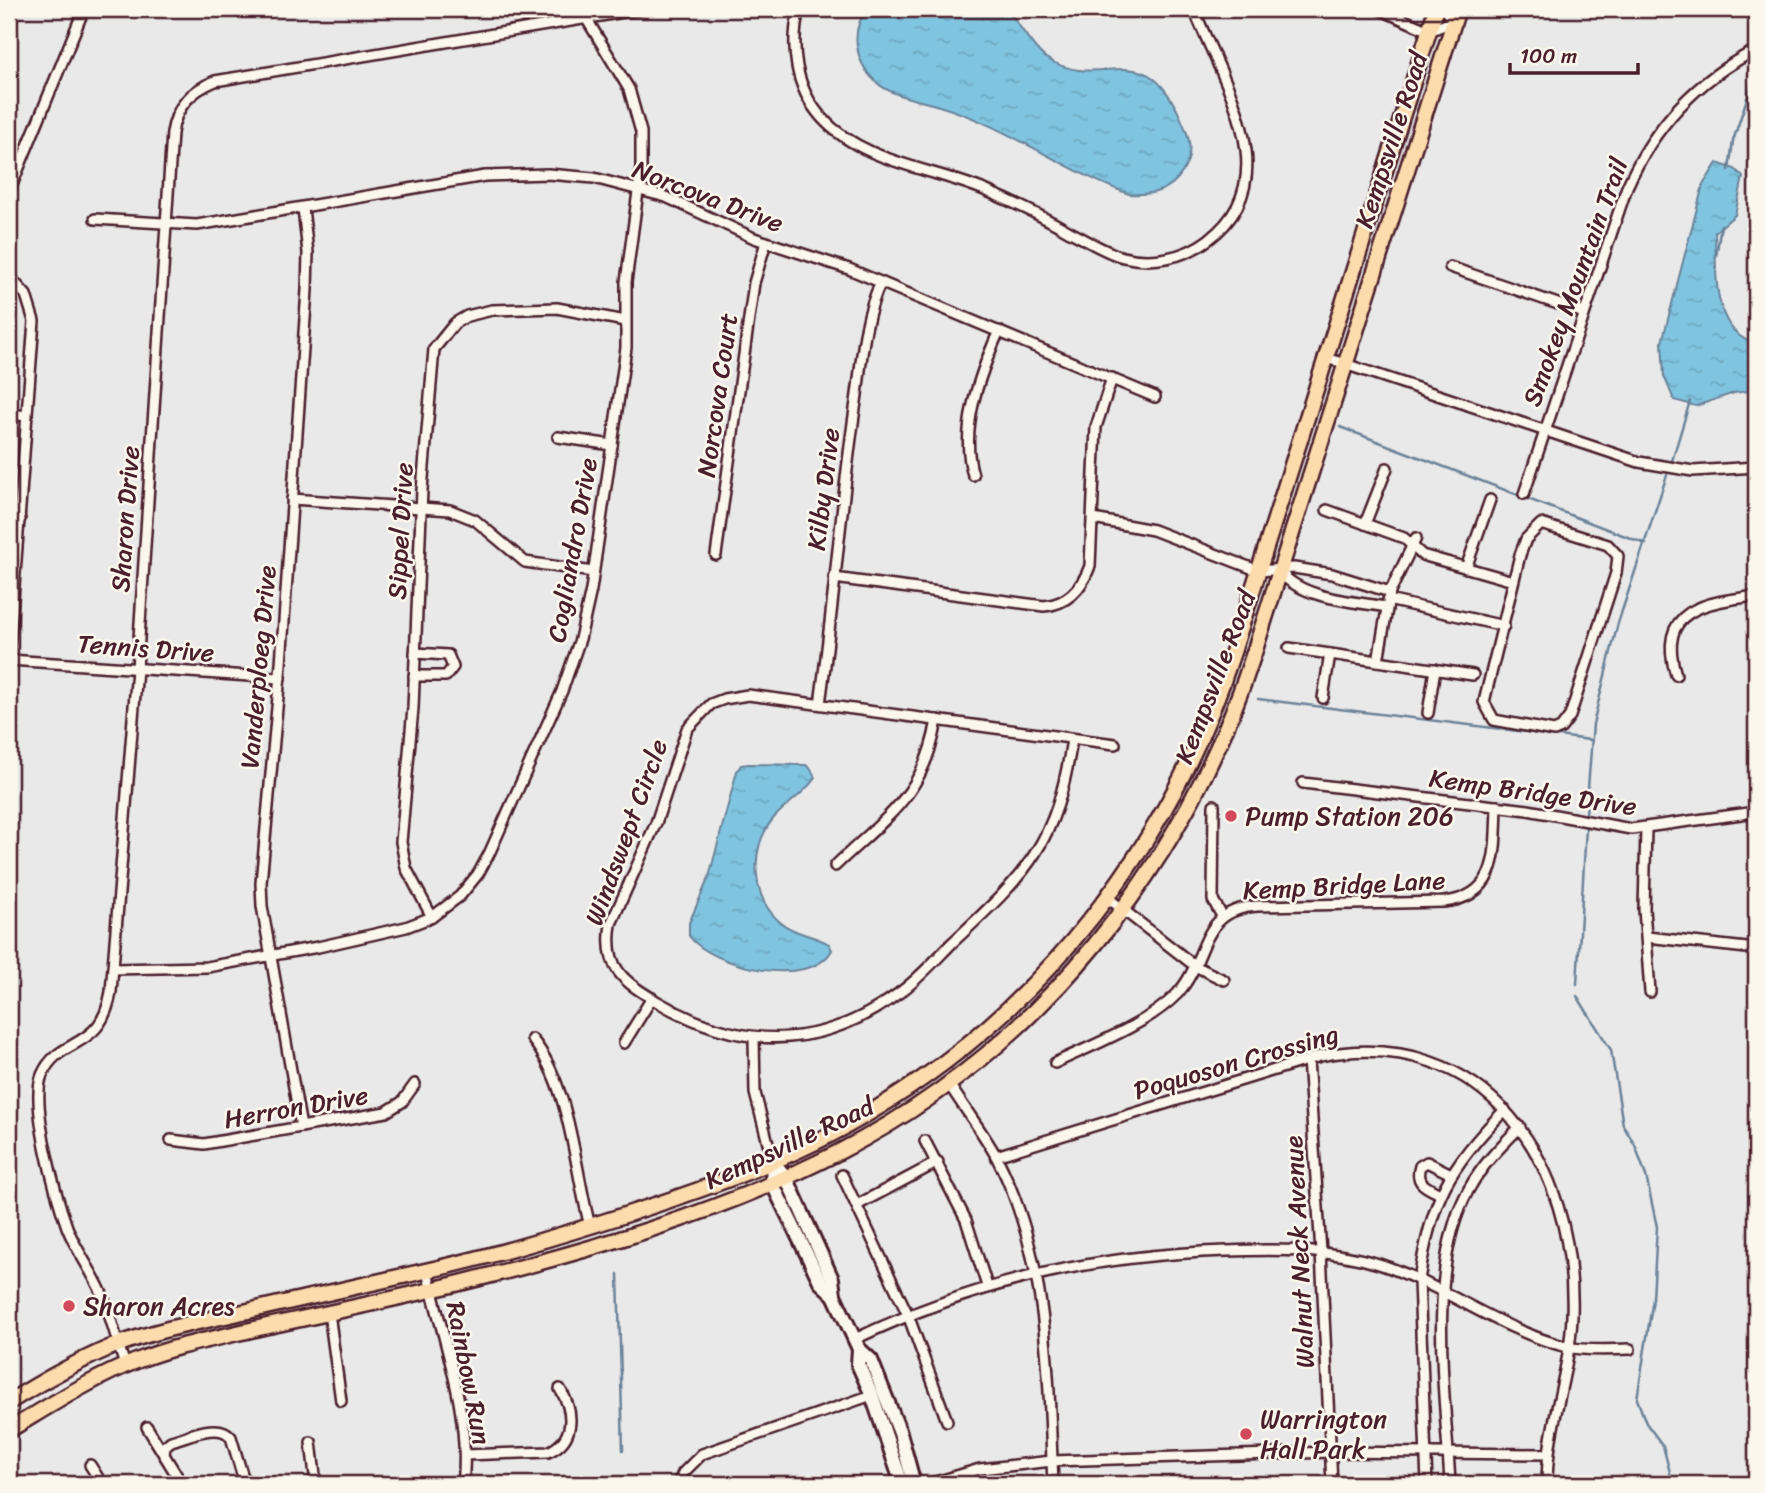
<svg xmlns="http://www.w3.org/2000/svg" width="1765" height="1493" font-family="Sriracha,sans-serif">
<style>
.water{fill:url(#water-ripples);stroke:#6a8298;stroke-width:2}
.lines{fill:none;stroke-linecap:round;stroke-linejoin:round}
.stream{stroke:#6a8298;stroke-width:2.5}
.street-casing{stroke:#4a1f2b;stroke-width:14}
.secondary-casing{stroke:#4a1f2b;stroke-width:18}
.primary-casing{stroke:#4a1f2b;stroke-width:19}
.street{stroke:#fbf7ec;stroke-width:9}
.secondary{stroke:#fbf7ec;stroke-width:12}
.primary{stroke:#fcdcac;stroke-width:14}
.poi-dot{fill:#d1495b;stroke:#fbf7ec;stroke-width:2.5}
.labels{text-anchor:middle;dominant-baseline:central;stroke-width:5;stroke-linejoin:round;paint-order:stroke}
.street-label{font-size:26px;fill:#4a1f2b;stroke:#fbf7ec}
.poi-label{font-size:26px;fill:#4a1f2b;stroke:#fbf7ec;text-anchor:start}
</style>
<defs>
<pattern id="water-ripples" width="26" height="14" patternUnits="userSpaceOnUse" patternTransform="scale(1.75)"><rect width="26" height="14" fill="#7fc4e0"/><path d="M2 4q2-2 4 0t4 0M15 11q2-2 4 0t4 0" fill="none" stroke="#6fa8c0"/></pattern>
</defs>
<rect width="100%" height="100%" fill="#e9e9e9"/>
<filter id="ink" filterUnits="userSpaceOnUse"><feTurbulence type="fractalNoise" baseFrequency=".0143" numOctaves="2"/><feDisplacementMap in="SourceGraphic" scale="14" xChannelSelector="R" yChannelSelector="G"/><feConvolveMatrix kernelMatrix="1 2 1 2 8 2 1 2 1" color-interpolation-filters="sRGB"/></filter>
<g filter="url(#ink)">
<g class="water">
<path d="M868 9H1011L1012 16C1022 28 1033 49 1046 58 1106 96 1145 26 1185 128 1193 147 1191 163 1178 178 1165 193 1148 195 1129 194 1063 170 1007 126 939 106 919 100 890 96 875 81 855 62 849 29 868 9Z"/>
<path d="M1717 163 1735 169 1743 177 1735 215 1715 232C1717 271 1710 331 1756 344V390L1734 393 1696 406 1674 400 1664 376 1662 342 1703 185Z"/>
<path d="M749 764 806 765 811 769 815 778C804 795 786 803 773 819 749 848 751 897 780 922 794 934 813 935 829 944L832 950C810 990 712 967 689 936V923L709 877 737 771 741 765Z"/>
</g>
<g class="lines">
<g class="stream">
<path d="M1729 170 1733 141 1756 71"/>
<path d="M1716 257 1721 225"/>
<path d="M1340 427 1646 544"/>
<path d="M1672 461 1690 401"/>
<path d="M1258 699 1590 740"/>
<path d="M1586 814 1593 724 1618 623 1667 475"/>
<path d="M1577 984 1586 828"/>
<path d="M1577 996 1611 1050 1623 1125 1635 1145 1646 1176 1657 1227 1653 1299 1637 1399 1646 1423 1663 1446 1673 1484"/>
<path d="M618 1274 623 1450"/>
</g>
<g class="street-casing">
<g id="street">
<path d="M799 9C790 47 795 88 822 118 864 164 935 168 989 192 1017 204 1044 217 1070 232 1087 240 1104 252 1123 257 1152 264 1184 258 1208 240 1290 179 1221 80 1194 9"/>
<path d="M1379 9 1429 31 1454 21 1444 9"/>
<path d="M9 192 84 9"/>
<path d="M95 219 197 225 485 176 548 174 594 178 666 197 754 238 849 269 1155 397"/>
<path d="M1450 267 1584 313"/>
<path d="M9 276 26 295 34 321 9 653"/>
<path d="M1327 358 1639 462 1693 471 1756 467"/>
<path d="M9 414 27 416"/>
<path d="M558 437 612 445"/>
<path d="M973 475C959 429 980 373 999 331"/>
<path d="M1524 494 1627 187C1654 126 1697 80 1756 50"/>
<path d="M292 499 450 510 475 520 525 562 593 572"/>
<path d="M1327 510 1404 538 1422 555 1513 581"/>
<path d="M9 518 20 519"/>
<path d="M1093 519 1153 530 1259 571 1294 568 1332 574 1390 592"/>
<path d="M1365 524 1387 468"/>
<path d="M1541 524 1608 545 1618 556 1616 573 1570 716 1561 728 1554 731 1494 720 1484 702 1520 555 1526 539Z"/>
<path d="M716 555 754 283 766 242"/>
<path d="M1466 568 1490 500"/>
<path d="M1280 572C1303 599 1351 601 1386 607"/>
<path d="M834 578 1044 606C1068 604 1082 588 1090 566L1096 427 1112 378"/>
<path d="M1388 600 1504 626"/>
<path d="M1289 648 1473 675"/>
<path d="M9 660 280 678"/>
<path d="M1378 661 1390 592 1416 538"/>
<path d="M1676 675C1655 608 1707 602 1756 596"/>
<path d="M414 676H446L453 667 448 655 415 653"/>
<path d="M1323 698 1330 654"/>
<path d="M820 704C834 603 841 502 856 402 862 361 863 319 881 282"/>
<path d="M1428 713 1435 669"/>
<path d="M1072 739C1057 844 1028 872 953 942 936 959 919 979 899 993 821 1051 741 1051 658 1002 623 981 604 969 611 924L656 823 687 729 711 704 724 699 748 695 1115 744"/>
<path d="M1303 783 1528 810 1631 829 1756 812"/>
<path d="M1214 805 1213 900 1222 916"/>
<path d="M1646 828 1644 909 1650 992"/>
<path d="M835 866C887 816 924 796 937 720"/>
<path d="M1108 898 1195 966 1224 980"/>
<path d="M432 917 406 868 401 842 413 708 422 490 434 349 455 323 467 316 492 310 557 308 625 321"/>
<path d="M1647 937 1756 949"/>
<path d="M113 969 207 967 318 947 406 927 432 917 460 896 478 874 489 854 562 691 580 639 591 590 626 348V282L641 169V132L629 89 586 18 585 9"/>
<path d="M754 1038 755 1093 773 1162"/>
<path d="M532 1039C571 1087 574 1167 590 1226"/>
<path d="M624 1043 652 998"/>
<path d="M1308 1059 1321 1252 1332 1484"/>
<path d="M1055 1063C1093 1045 1148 1024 1177 994 1209 960 1198 909 1258 906L1444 902C1500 896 1495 850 1497 806"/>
<path d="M949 1084C964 1108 982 1131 996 1156 1049 1258 1048 1372 1053 1484"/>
<path d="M301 1127 262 906 261 883 281 664 307 290 308 253 303 208"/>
<path d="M171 1140 204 1144 386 1112 402 1102 415 1084"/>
<path d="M925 1141 966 1220 987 1286"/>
<path d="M996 1156 1320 1056C1487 1024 1577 1164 1572 1316 1570 1373 1547 1427 1547 1484"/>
<path d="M842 1175 908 1315 947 1421"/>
<path d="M1440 1194C1427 1187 1414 1184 1420 1166L1427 1162 1451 1174"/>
<path d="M857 1205 938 1162"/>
<path d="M427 1271C443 1340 471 1413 463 1484"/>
<path d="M329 1313 341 1401"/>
<path d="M855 1339C976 1282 1092 1255 1227 1251 1278 1249 1329 1249 1379 1264 1444 1285 1499 1330 1567 1347 1587 1351 1610 1350 1630 1349"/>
<path d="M125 1365C117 1342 111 1317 102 1294 92 1270 76 1251 67 1227 56 1196 30 1104 42 1075 59 1035 101 1053 111 992L137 669 172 133C176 106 191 91 215 81L642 9"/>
<path d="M147 1427 182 1484"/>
<path d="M311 1442 316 1484"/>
<path d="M164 1455 165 1446 171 1441C187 1437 219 1421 231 1437L245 1484"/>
<path d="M465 1455 548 1452C576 1440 574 1411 560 1389"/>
<path d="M90 1465 102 1484"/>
<path d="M678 1484 683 1473 702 1454 872 1395"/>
<path d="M929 1484 980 1469 1052 1461 1331 1452 1547 1454"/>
<path d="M1427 1484 1419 1281C1430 1201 1449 1166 1505 1110"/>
<path d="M1450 1484C1446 1397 1425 1266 1469 1189 1482 1165 1501 1146 1520 1127"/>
</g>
</g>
<g class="secondary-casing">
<g id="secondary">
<path d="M773 1162 786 1177 832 1279 834 1295 859 1349 871 1360 900 1433 914 1484"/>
<path d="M773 1162 772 1183 778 1195 821 1283 834 1295"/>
<path d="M859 1349 858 1364 872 1395 902 1484"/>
</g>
</g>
<g class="primary-casing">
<g id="primary">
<path d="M9 1402C41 1382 74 1363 109 1348 154 1330 202 1321 248 1311 310 1297 372 1283 434 1269 501 1254 566 1234 631 1213 713 1186 795 1158 869 1113 1043 1010 1171 844 1233 652L1436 9"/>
<path d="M9 1430C51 1405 92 1378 139 1360 177 1345 218 1338 259 1328 324 1314 390 1300 456 1284 585 1252 718 1214 837 1153 1038 1051 1185 866 1254 653L1458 9"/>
</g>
</g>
<use href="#street" class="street"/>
<use href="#secondary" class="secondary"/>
<use href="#primary" class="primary"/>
</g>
</g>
<g class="poi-dot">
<circle cx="1231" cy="816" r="7"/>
<circle cx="69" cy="1306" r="7"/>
<circle cx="1246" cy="1434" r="7"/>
</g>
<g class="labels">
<g class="street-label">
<text transform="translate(1391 140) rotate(-72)">Kempsville Road</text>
<text transform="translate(708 196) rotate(21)">Norcova Drive</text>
<text transform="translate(1575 282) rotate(-70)">Smokey Mountain Trail</text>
<text transform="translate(717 395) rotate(-82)">Norcova Court</text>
<text transform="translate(823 489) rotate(-83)">Kilby Drive</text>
<text transform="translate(125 519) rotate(-86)">Sharon Drive</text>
<text transform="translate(400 531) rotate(-87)">Sippel Drive</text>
<text transform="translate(572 550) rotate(-80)">Cogliandro Drive</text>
<text transform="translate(146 648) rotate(4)">Tennis Drive</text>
<text transform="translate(258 667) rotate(-85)">Vanderploeg Drive</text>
<text transform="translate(1215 677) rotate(-69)">Kempsville Road</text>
<text transform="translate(1533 792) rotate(8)">Kemp Bridge Drive</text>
<text transform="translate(626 832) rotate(-70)">Windswept Circle</text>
<text transform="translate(1344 885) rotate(-3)">Kemp Bridge Lane</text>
<text transform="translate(1236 1062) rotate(-16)">Poquoson Crossing</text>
<text transform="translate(296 1107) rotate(-10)">Herron Drive</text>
<text transform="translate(789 1143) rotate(-25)">Kempsville Road</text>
<text transform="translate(1299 1252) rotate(-93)">Walnut Neck Avenue</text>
<text transform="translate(469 1373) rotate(79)">Rainbow Run</text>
</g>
<g class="poi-label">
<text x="1245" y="816">Pump Station 206</text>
<text x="83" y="1306">Sharon Acres</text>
<text x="1260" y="1419">Warrington<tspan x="1260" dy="30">Hall Park</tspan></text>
</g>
</g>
<rect width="1765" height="1493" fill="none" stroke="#fbf7ec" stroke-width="35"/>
<rect x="18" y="18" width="1730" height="1458" fill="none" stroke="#4a1f2b" stroke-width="2.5" filter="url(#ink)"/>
<path d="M1510 63v10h128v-10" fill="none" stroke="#4a1f2b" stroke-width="3.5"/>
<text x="1520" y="63" font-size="21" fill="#4a1f2b" stroke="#fbf7ec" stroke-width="5" paint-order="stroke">100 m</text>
</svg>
